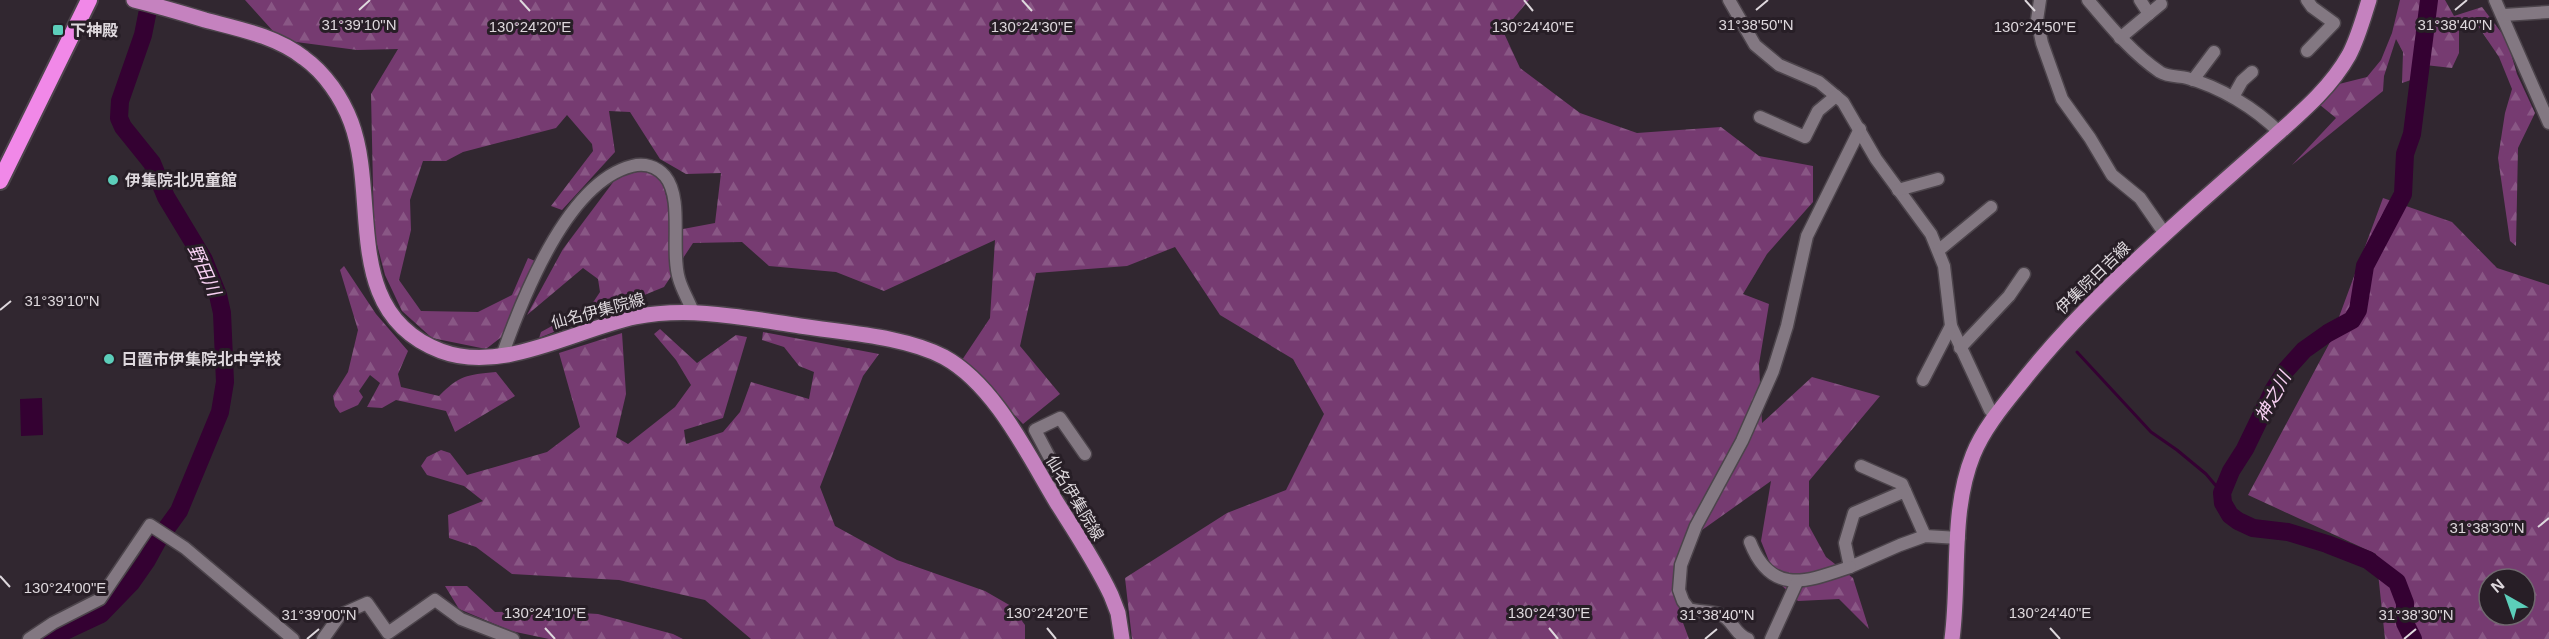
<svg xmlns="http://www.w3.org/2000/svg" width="2549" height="639" font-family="Arial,'Noto Sans JP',sans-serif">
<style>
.forest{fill:url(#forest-firs);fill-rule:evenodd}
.water{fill:#340132}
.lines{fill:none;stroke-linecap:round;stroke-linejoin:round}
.stream{stroke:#340132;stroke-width:3}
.river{stroke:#340132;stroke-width:18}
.minor-casing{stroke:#4c444b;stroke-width:15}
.major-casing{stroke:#4c444b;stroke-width:18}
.highway-casing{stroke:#4c444b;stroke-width:20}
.minor{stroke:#837882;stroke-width:12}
.major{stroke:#c582bf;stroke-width:15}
.highway{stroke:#f188e8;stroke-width:16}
.ticks{fill:none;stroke:#ded8dd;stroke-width:2}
.poi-dot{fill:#5cceba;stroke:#271e26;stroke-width:2}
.labels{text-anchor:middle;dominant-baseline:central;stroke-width:6;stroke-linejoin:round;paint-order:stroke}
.poi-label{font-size:16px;font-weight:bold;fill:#ded8dd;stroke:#271e26;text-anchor:start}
.street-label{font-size:16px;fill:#ded8dd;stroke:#271e26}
.water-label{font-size:18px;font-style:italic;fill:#f8d1f3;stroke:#271e26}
.ticks-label{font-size:15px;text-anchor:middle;fill:#ded8dd;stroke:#271e26;stroke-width:6;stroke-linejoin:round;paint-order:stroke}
</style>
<defs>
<pattern id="forest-firs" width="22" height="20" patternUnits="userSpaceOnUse" patternTransform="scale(1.5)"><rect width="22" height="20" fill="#763b71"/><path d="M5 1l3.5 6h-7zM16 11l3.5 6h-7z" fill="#895785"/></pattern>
</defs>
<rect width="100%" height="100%" fill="#312730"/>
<g class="forest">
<path d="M245 0H1529L1503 31 1520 68 1580 113 1637 133 1721 127 1759 156 1813 166V202L1767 254 1743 294 1769 304 1759 364 1762 423 1812 377 1880 396 1809 481V526L1826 557 1853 578 1869 629 1839 599 1798 601 1777 581 1761 541 1771 481 1681 545 1679 612 1689 639H1132L1125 578 1227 513 1286 490 1324 414 1293 359 1220 315 1175 247 1127 266 1036 273 1020 346 1060 394 1023 424 962 360 990 318 995 240 884 291 836 272 769 266 742 242 693 243 664 287 539 338 541 332 592 304 600 292 598 279 583 268 527 315 563 249 617 177 645 170 662 180 670 211 683 229 715 223 721 173 686 174 660 159 630 112 609 111 615 152 562 210 551 206 593 151 592 144 567 115 556 128 463 152 446 161H423L410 200 411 230 399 280 421 311 478 312 512 295 528 258 535 261 504 335 486 349 432 338 402 311 385 275 374 233 371 94 398 49 357 50 281 40Z"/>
<path d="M2400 0H2445L2454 16 2482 7 2507 40 2517 74 2535 113 2518 148 2516 246 2510 241 2498 158 2505 113 2512 89 2499 57 2478 26 2459 28V53L2452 68 2416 64 2414 79 2402 83 2403 52 2396 39 2384 76 2383 91 2292 165 2336 118 2320 105 2339 84 2367 77 2381 60 2392 33Z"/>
<path d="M2383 198 2452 222 2497 268 2549 285V639H2385L2376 554 2248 495 2329 344ZM2489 579H2525V615H2489Z"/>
<path d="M344 266 376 314 408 351 398 374 401 387 439 396C460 375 466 375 496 372L515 396 455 432 446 411 396 400 382 408 367 407 380 383 370 375 359 391 363 397 358 405 340 413 335 406 333 396 348 372 358 330 340 270Z"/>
<path d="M660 329 697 363 736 335 747 337 723 418 684 430 686 444 723 432 740 412 751 382 809 399 814 372 799 366 784 347 762 340 763 332 879 354 863 376 820 487 835 526 897 560 985 591 1011 606 1025 625V639H751L705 600 619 580 512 574 476 547 449 538 448 515 483 501 464 486 427 475 421 466 427 457 441 450 450 453 467 475 547 452 580 427 559 353 622 333 626 394 616 437 628 444 675 407 691 385 676 360 654 334Z"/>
<path d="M445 586H467L495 612 548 611 598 614 673 634 683 639H549L511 631 459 609Z"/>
</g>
<path class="water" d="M42 398 43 435 21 436 20 399Z"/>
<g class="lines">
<g class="stream">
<path d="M2077 352 2151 432 2177 450 2206 474 2222 493"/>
<path d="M59 633 61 639"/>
</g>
<g class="river">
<path d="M48 639 101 614 131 583 147 560 158 540 179 511 220 412 225 382 222 313 218 295 204 260 166 197 152 163 123 127 119 118 120 101 143 35 150 0"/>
<path d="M2413 639 2405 623V603L2397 582 2368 560 2327 544 2288 532 2253 528 2238 521 2230 515 2223 503 2222 493 2231 471 2245 449 2274 389 2286 370 2304 350 2328 333 2352 320 2358 310 2365 266 2403 194 2405 154 2412 134 2429 0"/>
</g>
<g class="minor-casing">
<g id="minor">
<path d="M1729 0 1755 45 1779 65 1819 82 1843 102 1876 159 1931 234 1944 266 1951 326 1990 410 1997 416"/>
<path d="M2040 0 2037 20 2042 43 2062 99 2090 138 2112 175 2140 198 2165 234"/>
<path d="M2088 0C2110 26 2132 53 2160 72 2168 77 2179 76 2187 78 2220 87 2255 108 2279 132"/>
<path d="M2140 0 2149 14"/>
<path d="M2495 0 2549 123"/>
<path d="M2504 15 2549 12"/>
<path d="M2120 38 2161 4"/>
<path d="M2307 51 2334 23 2312 7 2307 0"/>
<path d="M2193 80 2214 52"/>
<path d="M2233 97 2242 81 2252 72"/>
<path d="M1760 117 1805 137 1818 111 1836 96"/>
<path d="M1898 190 1938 179"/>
<path d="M1939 250 1991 207"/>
<path d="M1960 348 2009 296 2024 274"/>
<path d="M502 356C522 299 567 182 632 166 644 163 656 166 665 176 684 199 670 250 679 279 682 290 689 301 693 312"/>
<path d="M1923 380 1951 326"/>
<path d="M1861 466 1902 484 1905 491"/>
<path d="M1052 494 1061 479 1035 430 1060 418 1085 454"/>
<path d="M1925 536 1900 545 1850 567 1845 543 1854 513 1905 491 1925 536 1959 538"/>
<path d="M1750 542C1771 596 1806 582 1850 567"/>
<path d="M29 639 53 623 100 599 150 525 185 548 293 639"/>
<path d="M323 639 340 615 367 603 388 633 435 600 461 619 513 639"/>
<path d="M1748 639C1735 635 1732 618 1719 614 1709 611 1699 612 1689 609L1683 601 1679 590 1681 565 1696 526 1742 441 1773 371 1787 326 1807 236 1860 129"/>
<path d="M1771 639 1797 582"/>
</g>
</g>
<g class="major-casing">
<g id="major">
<path d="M134 0C158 6 182 13 205 20 239 29 276 36 304 58 325 73 342 98 351 122 380 199 340 313 441 351 502 374 574 330 635 317 690 306 746 318 800 326 845 333 904 336 944 357 995 385 1028 455 1057 503 1076 533 1096 563 1111 595L1118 613 1122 639"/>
<path d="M1952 639C1960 579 1950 512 1973 455 1984 427 2007 401 2026 377 2077 313 2137 259 2198 204 2224 181 2250 158 2276 135 2303 111 2331 87 2349 55 2358 38 2363 19 2369 0"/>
</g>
</g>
<g class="highway-casing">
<path id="highway" d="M0 181 89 0"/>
</g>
<use href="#minor" class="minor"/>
<use href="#major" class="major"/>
<use href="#highway" class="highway"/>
</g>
<path class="ticks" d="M520 0 530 11M1022 0 1032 11M1524 0 1533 11M2025 0 2035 11M359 10 370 0M1756 10 1768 0M2455 10 2467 0M0 310 11 301M2538 527 2549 518M0 576 10 587M545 628 555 639M1047 628 1056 639M1549 628 1558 639M2050 628 2060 639M307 639 319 629M1705 639 1717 629M2404 639 2416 629"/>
<g class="poi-dot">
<rect x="52" y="24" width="12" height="12" rx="3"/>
<circle cx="113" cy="180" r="6"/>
<circle cx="109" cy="359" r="6"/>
</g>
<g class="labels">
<g class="poi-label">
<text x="70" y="30">下神殿</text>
<text x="125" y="180">伊集院北児童館</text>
<text x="121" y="359">日置市伊集院北中学校</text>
</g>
<g class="street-label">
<text transform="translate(2093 278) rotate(-44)">伊集院日吉線</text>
<text transform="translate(598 311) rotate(-15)">仙名伊集院線</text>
<text transform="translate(1075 498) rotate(59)">仙名伊集院線</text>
</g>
<g class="water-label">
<text transform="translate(204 270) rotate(66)">野田川</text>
<text transform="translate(2273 397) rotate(-61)">神之川</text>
</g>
</g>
<g class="ticks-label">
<text x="359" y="30">31°39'10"N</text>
<text x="1756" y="30">31°38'50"N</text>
<text x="2455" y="30">31°38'40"N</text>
<text x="530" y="32">130°24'20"E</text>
<text x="1533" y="32">130°24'40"E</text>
<text x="2035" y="32">130°24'50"E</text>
<text x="1032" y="32">130°24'30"E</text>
<text x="62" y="306">31°39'10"N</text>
<text x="2487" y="533">31°38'30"N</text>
<text x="65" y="593">130°24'00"E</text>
<text x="545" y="618">130°24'10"E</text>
<text x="1047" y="618">130°24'20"E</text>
<text x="1549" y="618">130°24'30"E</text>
<text x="2050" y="618">130°24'40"E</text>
<text x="319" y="620">31°39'00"N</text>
<text x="1717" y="620">31°38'40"N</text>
<text x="2416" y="620">31°38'30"N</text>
</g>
<g transform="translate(2507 597) rotate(320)"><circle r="28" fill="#271e26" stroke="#70686f" stroke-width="1.5"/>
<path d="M0-4.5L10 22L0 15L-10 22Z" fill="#5cceba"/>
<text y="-9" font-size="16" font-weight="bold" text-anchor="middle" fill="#ded8dd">N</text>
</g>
</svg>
